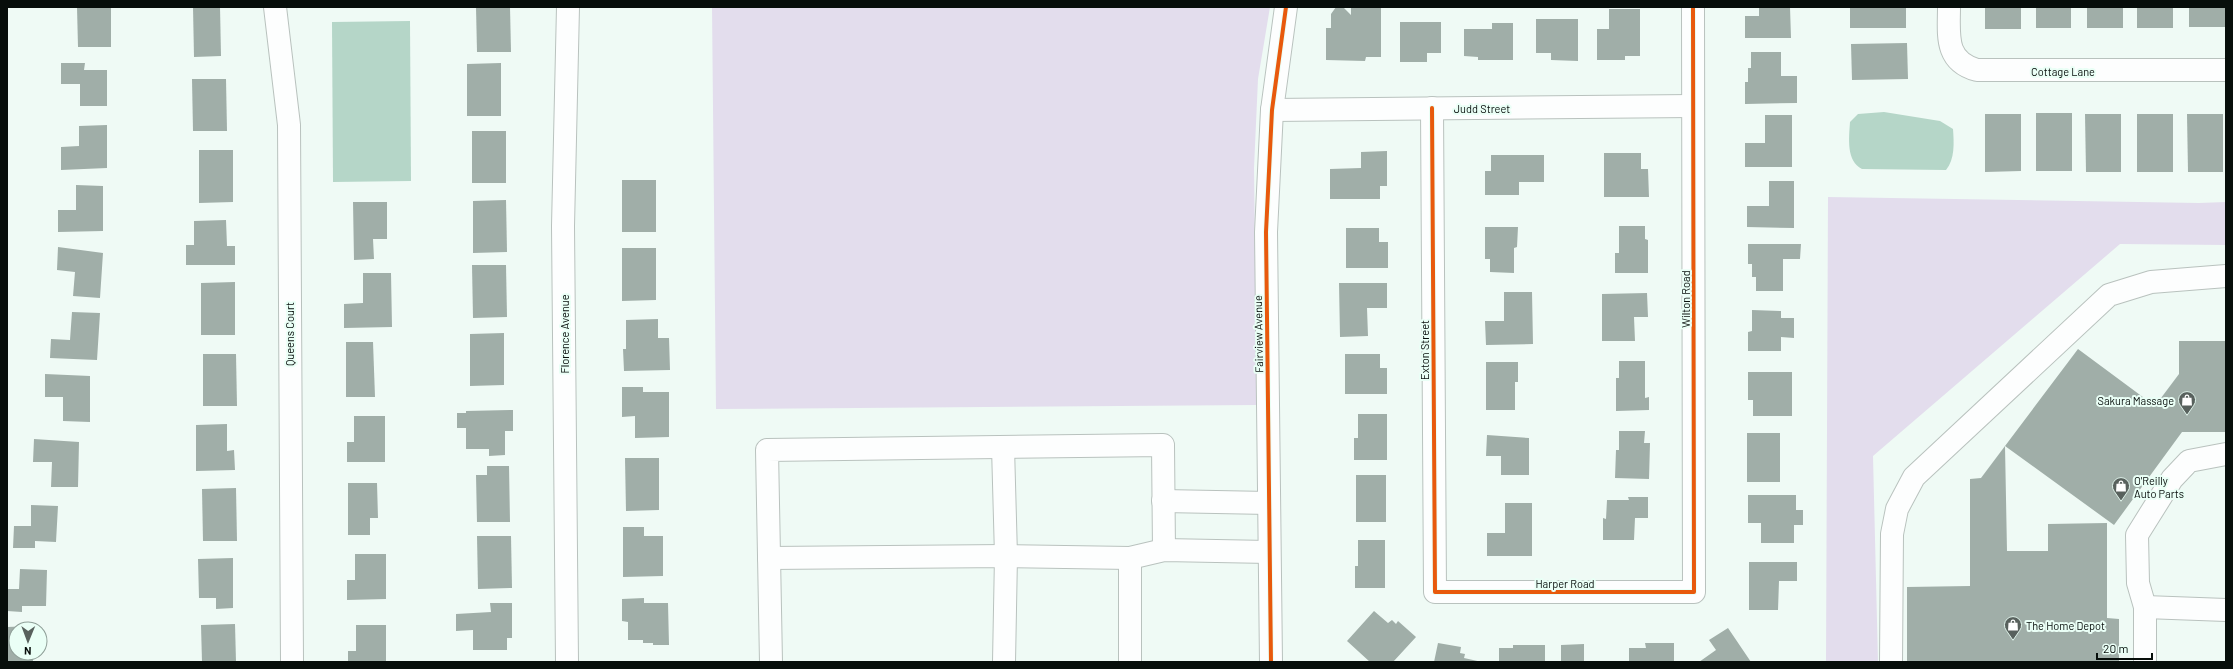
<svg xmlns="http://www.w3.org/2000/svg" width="2233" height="669" font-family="Barlow,sans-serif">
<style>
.green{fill:#e3dded}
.water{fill:#b5d6c8}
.building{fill:#a0aea8}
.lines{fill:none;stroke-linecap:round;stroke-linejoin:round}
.minor-casing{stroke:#b9c2be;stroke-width:24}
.minor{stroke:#fdfefe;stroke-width:22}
.cycleway-casing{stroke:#eafff6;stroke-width:6}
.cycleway{stroke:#e8590c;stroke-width:4}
.labels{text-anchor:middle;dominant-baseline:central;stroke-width:4;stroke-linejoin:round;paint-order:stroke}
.street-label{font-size:11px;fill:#070e0b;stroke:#eafff6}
.poi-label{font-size:11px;fill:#070e0b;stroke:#eafff6;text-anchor:start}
</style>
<rect width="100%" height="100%" fill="#effaf5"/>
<g class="green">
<path d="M712 7H1270L1258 79 1254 168 1257 405 716 409Z"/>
<path d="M1828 197 2199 203 2226 202V245L2120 244 1873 456 1878 662H1826Z"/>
</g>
<g class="water">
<path d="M410 21 411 181 333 182 332 22Z"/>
<path d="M1884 112 1940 121 1953 129C1954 143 1955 159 1946 170L1862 169C1846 161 1849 138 1850 122L1858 114Z"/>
</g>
<g class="building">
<path d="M77 7H111V47H78Z"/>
<path d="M193 7H220L221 56 194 57Z"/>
<path d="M476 7H510L511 52H477Z"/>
<path d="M1336 7 1344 8 1351 15V7H1381V57H1366L1365 61 1326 60V28H1331V14Z"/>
<path d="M1759 7H1790L1791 38H1745V16H1759Z"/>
<rect x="1850" y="7" width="56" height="21"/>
<rect x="1985" y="7" width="36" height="22"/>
<rect x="2036" y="7" width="35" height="21"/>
<rect x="2087" y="7" width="36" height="21"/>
<rect x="2137" y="7" width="36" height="21"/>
<rect x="2189" y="7" width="36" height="20"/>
<path d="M1609 9H1640V56H1625V60H1597V29H1609Z"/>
<path d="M1536 19H1578V61L1551 60V53H1536Z"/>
<path d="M1400 22H1441V53H1427V62H1400Z"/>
<path d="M1492 23H1513V60H1478V57L1464 56V29H1492Z"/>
<path d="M1907 43 1908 79 1852 80 1851 44Z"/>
<path d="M1751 52H1781V76H1797V103L1745 104V82H1748V68H1751Z"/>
<path d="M61 63H85L84 70H107V106H80V84H61Z"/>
<path d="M501 63V116H467V64Z"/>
<path d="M192 79H226L227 131H193Z"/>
<rect x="2036" y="113" width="36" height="58"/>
<path d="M1985 114H2021V171L1985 172Z"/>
<path d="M2085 114H2121V172H2086Z"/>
<rect x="2137" y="114" width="36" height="58"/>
<path d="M2187 114H2223V172H2188Z"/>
<path d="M1765 115H1792V167H1745V143H1765Z"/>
<path d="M107 125V168L61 170V147L79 146V126Z"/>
<rect x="472" y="131" width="34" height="52"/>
<path d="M199 150H233V202L199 203Z"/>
<path d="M1387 151V186H1380V199H1330V169L1361 168V152Z"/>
<path d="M1604 153H1641V169H1648L1649 197H1604Z"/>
<path d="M1491 155H1544V182H1519V195H1485V171H1491Z"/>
<rect x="622" y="180" width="34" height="52"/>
<path d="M1769 181H1794V228L1747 227V206H1769Z"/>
<path d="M76 185 103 186V231L58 232V210H76Z"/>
<path d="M506 200 507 252 473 253V201Z"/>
<path d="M353 202H387V239H373L374 259 354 260Z"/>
<path d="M226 220 227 246H235V265H186V245H194V221Z"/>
<path d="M1619 226H1645V239L1648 240V273H1615V253H1619Z"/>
<path d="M1485 227H1518L1517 247 1514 248V273L1490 272V259H1485Z"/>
<path d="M1346 228H1379V242H1388V268H1346Z"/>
<path d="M1748 244H1801L1800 259H1783V291H1756V277H1752V264H1748Z"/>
<path d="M58 247 103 253 100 298 73 296 75 272 57 270Z"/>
<path d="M622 248H656V300L622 301Z"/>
<path d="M472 265H506L507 317 473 318Z"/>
<path d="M363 273H391L392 327 344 328V304L363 303Z"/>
<path d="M235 282V335H201V283Z"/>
<path d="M1339 283H1387V308H1367L1368 336 1340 337Z"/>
<path d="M1504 292H1532L1533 344 1486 345 1485 321H1504Z"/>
<path d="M1647 293 1648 317H1634L1635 341H1602V294Z"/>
<path d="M1752 310 1781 311V318H1794V338L1781 337V351H1748V332L1752 331Z"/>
<path d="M72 312 100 313 97 360 50 358 51 339 70 340Z"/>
<path d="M658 319V338H669L670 370 624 371 623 349H626V320Z"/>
<path d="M504 333V385L470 386V334Z"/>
<path d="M2179 341H2226V432H2182L2114 525 2005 446 2078 349 2155 406 2179 374Z"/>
<path d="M346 342H373L375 397H346Z"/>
<path d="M203 354H236L237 406H203Z"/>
<path d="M1345 354H1380V368H1387V394H1345Z"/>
<path d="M1619 361H1645V398L1649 397V410L1616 411V378H1619Z"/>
<path d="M1486 362H1518V382H1515V410H1486Z"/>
<path d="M1748 372H1792V416H1753V400H1748Z"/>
<path d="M45 374 90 376V422L63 421V397H45Z"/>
<path d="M622 387H643V392H669V437L635 438V416L622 417Z"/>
<path d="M513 410V431H505V455L489 456V449H466V428H457V413H466V411Z"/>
<path d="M1358 414H1387V460H1354V438H1358Z"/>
<path d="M354 416H385V462H347V442H354Z"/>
<path d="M227 424V451L234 450 235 470 196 471V425Z"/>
<path d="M1619 431H1645L1644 443H1650L1649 479 1615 478 1616 450H1619Z"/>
<rect x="1747" y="433" width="33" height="49"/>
<path d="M1487 435 1529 438V475H1501V456H1486Z"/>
<path d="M34 439 79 442 78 487H51L52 462H33Z"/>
<path d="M2005 446 2007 551H2048V524L2107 523V618L2119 619V662H1907V587L1970 586V479L1981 478Z"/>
<path d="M625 458H659V510L626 511Z"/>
<path d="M487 466H509L510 522H477L476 475H487Z"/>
<rect x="1356" y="475" width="30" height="47"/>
<path d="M348 483H377L378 518H370V535H348Z"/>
<path d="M236 488 237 541H203L202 489Z"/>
<path d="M1748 495H1796V510H1803V525H1794V543H1761V523H1748Z"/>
<path d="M1628 497H1648V518H1635L1634 540H1603V518L1606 519 1607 500H1629Z"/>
<path d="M1505 503H1532V556H1487V533H1505Z"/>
<path d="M31 505 58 506 56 542 35 541V548H13L14 526H31Z"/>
<path d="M623 527H644V536H663V576L623 577Z"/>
<path d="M477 536H511L512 588 478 589Z"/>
<path d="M1358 540H1385V588H1355V566H1358Z"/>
<path d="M355 554H386V599L347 600V580H355Z"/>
<path d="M233 558V608L216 609V598H199L198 559Z"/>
<path d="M1749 562H1797V581H1779L1778 610H1749Z"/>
<path d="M20 569 47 570 46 606H22V612L7 611V589H19Z"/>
<path d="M644 598V603H668L669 645H653V643H643V640H628V622L622 621V599Z"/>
<path d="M490 603H512V638H507V650H473V630L456 631V614L491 612Z"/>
<path d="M1374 611 1388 623 1392 620 1396 624 1398 621 1416 637 1393 662H1370L1347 641Z"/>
<path d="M235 624 236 662H202L201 625Z"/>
<path d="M356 625H386V662H348V651H356Z"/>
<path d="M33 626V629H16V653H33V662H7V627Z"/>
<path d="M1728 628 1751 662H1699L1716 650 1709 640Z"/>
<path d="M1438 643 1461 647 1460 653 1465 654 1464 658 1482 662H1434Z"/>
<path d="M1645 643H1674V662H1629V648H1646Z"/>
<path d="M1584 644V662H1561V645Z"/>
<path d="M1513 645H1545V662H1499V648H1513Z"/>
</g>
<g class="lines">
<g class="minor-casing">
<g id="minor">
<path d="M275 7 289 125 292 662"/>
<path d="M1949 7C1949 34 1944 61 1977 70H2226"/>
<path d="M1432 108 1435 592H1694L1693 7"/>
<path d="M1272 110 1693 106"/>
<path d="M1003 447 1006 556 1004 662"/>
<path d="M1163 501 1269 503"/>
<path d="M769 558 1006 556 1130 558 1164 550 1269 552"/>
<path d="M1130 558V662"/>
<path d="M2145 607 2226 610"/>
<path d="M567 662 563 226 568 7"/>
<path d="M771 662 767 450 1163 445 1164 550"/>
<path d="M1271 662 1266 232 1272 110 1286 7"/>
<path d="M1891 662 1892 534 1897 509 1914 477 2109 295 2151 282 2226 276"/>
<path d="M2145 662V607L2138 583 2137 535 2172 479 2189 461 2226 454"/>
</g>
</g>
<use href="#minor" class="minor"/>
<g class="cycleway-casing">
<g id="cycleway">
<path d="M1432 108 1435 592H1694L1693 7"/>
<path d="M1271 662 1266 232 1272 110 1286 7"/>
</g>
</g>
<use href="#cycleway" class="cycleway"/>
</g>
<defs>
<g id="shop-pin" transform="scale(0.9)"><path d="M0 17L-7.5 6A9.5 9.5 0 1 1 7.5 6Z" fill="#58615d" stroke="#eafff6"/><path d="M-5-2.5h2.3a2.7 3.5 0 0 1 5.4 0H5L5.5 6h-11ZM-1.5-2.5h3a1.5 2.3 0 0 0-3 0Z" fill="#fff"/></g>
</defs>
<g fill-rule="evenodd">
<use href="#shop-pin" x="2187" y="400"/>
<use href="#shop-pin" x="2121" y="486"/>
<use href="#shop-pin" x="2013" y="625"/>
</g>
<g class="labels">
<g class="street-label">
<text x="2063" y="71">Cottage Lane</text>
<text x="1482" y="108">Judd Street</text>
<text transform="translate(1685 299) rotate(-90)">Wilton Road</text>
<text transform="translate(289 334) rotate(-90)">Queens Court</text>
<text transform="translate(564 334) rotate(-90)">Florence Avenue</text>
<text transform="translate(1258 334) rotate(-91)">Fairview Avenue</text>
<text transform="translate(1424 350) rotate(-90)">Exton Street</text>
<text x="1565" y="583">Harper Road</text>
</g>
<g class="poi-label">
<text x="2174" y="400" text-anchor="end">Sakura Massage</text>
<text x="2134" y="480">O'Reilly<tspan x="2134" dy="13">Auto Parts</tspan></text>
<text x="2026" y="625">The Home Depot</text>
</g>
</g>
<rect width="2233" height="669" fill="none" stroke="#070e0b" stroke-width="16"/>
<g transform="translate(28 641) rotate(181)"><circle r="19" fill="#eafff6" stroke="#8f9f98"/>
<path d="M0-3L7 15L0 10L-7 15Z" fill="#58615d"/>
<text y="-6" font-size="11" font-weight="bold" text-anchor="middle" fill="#070e0b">N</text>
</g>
<path d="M2097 653v6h55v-6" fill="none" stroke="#070e0b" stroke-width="2"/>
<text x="2103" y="653" font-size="12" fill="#070e0b" stroke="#eafff6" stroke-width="3" paint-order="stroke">20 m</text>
</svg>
